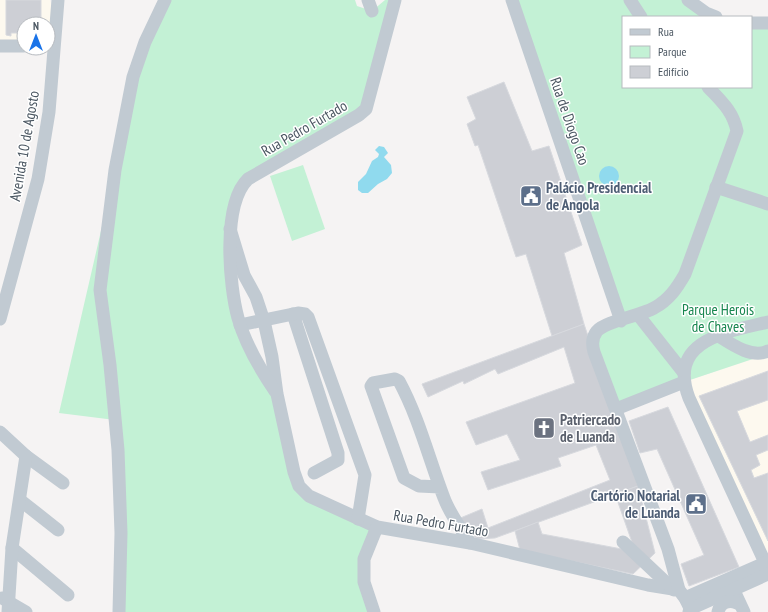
<svg xmlns="http://www.w3.org/2000/svg" width="768" height="612" font-family="'PT Sans Narrow',sans-serif">
<style>
.commercial{fill:#fdf9ef}
.green{fill:#c3f1d5}
.water{fill:#90daee}
.building{fill:#cdcfd5;stroke:#d7d9de}
.lines{fill:none;stroke-linecap:round;stroke-linejoin:round}
.minor{stroke:#c1cad2;stroke-width:13}
.labels{text-anchor:middle;dominant-baseline:central;stroke-width:3;stroke-linejoin:round;paint-order:stroke}
.street-label{font-size:15px;fill:#4a5661;stroke:#fff}
.service-label{font-size:15px;font-weight:bold;fill:#4e5e75;stroke:#fff;text-anchor:start}
.park-label{font-size:15px;fill:#17864f;stroke:#fff}
.worship-label{font-size:15px;font-weight:bold;fill:#5b616d;stroke:#fff;text-anchor:start}
</style>
<rect width="100%" height="100%" fill="#f5f3f3"/>
<g class="commercial">
<path d="M0 0H50L55 20 48 47V24H24V46H0Z"/>
<path d="M768 354V565L684 382Z"/>
</g>
<g class="green">
<path d="M165 0H355L357 6 372 11 385 0H395L366 109 248 179 236 201 235 303 266 376 299 486 377 527 364 559 374 612H117L115 420 59 413 115 170 124 118Z"/>
<path d="M512 0H688L716 17H623V87H751V23L768 21V354L684 382 616 409 592 341 620 321Z"/>
<path d="M303 165 325 229 292 241 270 176Z"/>
</g>
<g class="water">
<path d="M379 146 384 147 388 153 384 157 391 165 392 173 387 179 378 184 368 193H362L358 190V182L366 174 372 161 378 157 379 154 375 150Z"/>
<circle cx="609" cy="176" r="10"/>
</g>
<g class="building">
<path d="M6 0H41V24H24V35H19V33H11V36L6 35Z"/>
<path d="M504 82 532 151 549 146 582 245 564 253 584 324 552 336 526 254 516 257 478 145 475 146 467 124 476 119 467 97Z"/>
<path d="M584 324 638 486 495 538 478 539 464 530 458 519 482 509 488 528 610 480 596 445 558 458 561 466 488 490 481 472 520 460 507 434 476 445 466 422 575 383 564 347 498 374 495 369 464 384 463 381 428 397 422 384Z"/>
<path d="M768 371V400L737 411 750 442 768 435V450L756 455 760 465 751 470 754 478 768 473V541L699 396Z"/>
<path d="M668 407 739 567 689 586 681 564 704 555 657 449 640 453 629 421Z"/>
<path d="M638 486 655 553 633 574 520 550 515 531 538 522 542 534 627 550 633 545 615 494Z"/>
</g>
<g class="lines">
<g class="minor">
<path d="M368 0 372 11"/>
<path d="M512 0 621 321"/>
<path d="M630 0 641 17"/>
<path d="M688 0 706 13 716 17"/>
<path d="M751 23H768"/>
<path d="M0 46H24"/>
<path d="M716 187 768 204"/>
<path d="M230 229 244 275 256 297 264 321 272 357 277 394 294 472 299 486 309 496 377 527 470 543 648 585 679 590"/>
<path d="M293 314 338 453V460L314 473"/>
<path d="M639 316 684 373"/>
<path d="M0 319 38 179 49 112 58 0"/>
<path d="M768 322C727 332 667 340 689 398L768 569"/>
<path d="M240 325 298 313 305 314 308 317 365 475 358 519"/>
<path d="M717 335C730 343 751 359 768 351"/>
<path d="M275 391C260 369 245 343 238 318 229 285 222 204 248 179L359 115 366 109 395 0"/>
<path d="M616 409 684 382"/>
<path d="M0 432 26 456 63 483"/>
<path d="M440 487 419 486 404 478 371 386 373 383 395 379 399 381C419 418 429 459 444 498 450 514 461 529 470 543"/>
<path d="M20 500 58 530"/>
<path d="M623 542 674 590"/>
<path d="M12 548 68 595"/>
<path d="M730 582 744 612"/>
<path d="M2 598 26 612"/>
<path d="M685 598 765 563"/>
<path d="M8 612 12 548 26 456"/>
<path d="M119 612 121 533 118 450 110 365 100 290 115 170 133 77 145 42 165 0"/>
<path d="M374 612 364 582V559L377 527"/>
<path d="M689 612 690 609 768 574"/>
<path d="M692 612 685 598 679 590 668 549 594 352C592 345 592 337 597 331 606 321 640 316 654 308 669 300 677 288 685 274L737 131C733 111 721 101 708 87"/>
<path d="M718 612C720 603 728 599 737 603"/>
</g>
</g>
<defs>
<g id="civic-square" transform="scale(1.15)"><rect x="-9" y="-9" width="18" height="18" rx="4" fill="#5c6f8a" stroke="#fff"/><path d="M-.6-6.5H3V-4.5H.6V-3L4-1V1h2V6H-6V1h2V-1L-.6-3ZM-1.2 2.5V6h2.4V2.5Z" fill="#fff"/></g>
<g id="church-square" transform="scale(1.15)"><rect x="-9" y="-9" width="18" height="18" rx="4" fill="#6b7280" stroke="#fff"/><path d="M-1.2-6h2.4v3.5h3.3v2.4h-3.3V6h-2.4V-.1h-3.3v-2.4h3.3Z" fill="#fff"/></g>
</defs>
<g fill-rule="evenodd">
<use href="#civic-square" x="531" y="196"/>
<use href="#church-square" x="544" y="428"/>
<use href="#civic-square" x="696" y="504"/>
</g>
<g class="labels">
<g class="street-label">
<text transform="translate(570 121) rotate(71)">Rua de Diogo Cao</text>
<text transform="translate(304 128) rotate(-30)">Rua Pedro Furtado</text>
<text transform="translate(24 146) rotate(-80)">Avenida 10 de Agosto</text>
<text transform="translate(441 523) rotate(10)">Rua Pedro Furtado</text>
</g>
<g class="service-label">
<text x="546" y="187">Palácio Presidencial<tspan x="546" dy="17">de Angola</tspan></text>
<text x="680" y="495" text-anchor="end">Cartório Notarial<tspan x="680" dy="17">de Luanda</tspan></text>
</g>
<g class="park-label">
<text x="718" y="309">Parque Herois<tspan x="718" dy="17">de Chaves</tspan></text>
</g>
<g class="worship-label">
<text x="560" y="419">Patriercado<tspan x="560" dy="17">de Luanda</tspan></text>
</g>
</g>
<rect x="622" y="16" width="130" height="72" fill="#ffffff" stroke="#b7bbc0"/>
<rect x="630" y="29" width="20" height="6" fill="#c1cad2" stroke="#b7bbc0"/>
<text x="658" y="36" font-size="12" fill="#4a5661">Rua</text>
<rect x="630" y="46" width="20" height="12" fill="#c3f1d5" stroke="#b7bbc0"/>
<text x="658" y="56" font-size="12" fill="#4a5661">Parque</text>
<rect x="630" y="66" width="20" height="12" fill="#cdcfd5" stroke="#b7bbc0"/>
<text x="658" y="76" font-size="12" fill="#4a5661">Edifício</text>
<g transform="translate(36 36)"><circle r="19" fill="#ffffff" stroke="#b7bbc0"/>
<path d="M0-3L7 15L0 10L-7 15Z" fill="#1a73e8"/>
<text y="-6" font-size="11" font-weight="bold" text-anchor="middle" fill="#4a5661">N</text>
</g>
</svg>
